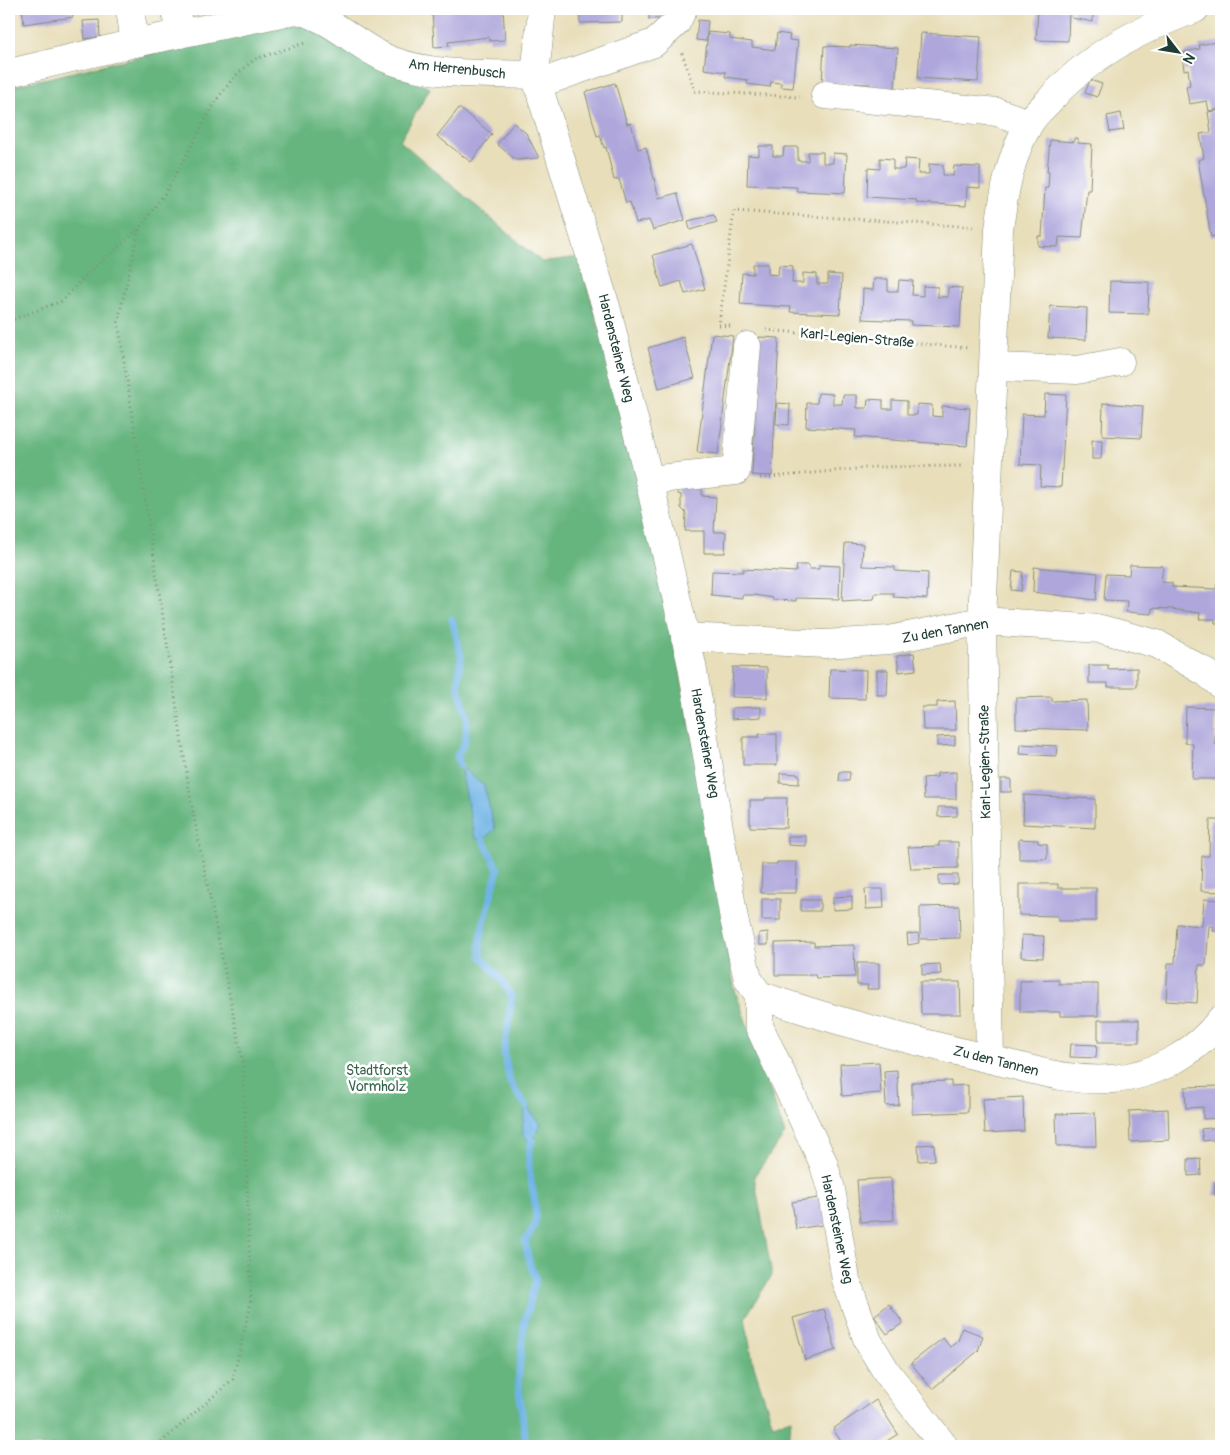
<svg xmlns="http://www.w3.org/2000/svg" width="1230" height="1455" font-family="Pangolin,sans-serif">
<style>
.forest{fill:#66b57f;stroke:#42795a}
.water{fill:#6fb4e5;stroke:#47788c}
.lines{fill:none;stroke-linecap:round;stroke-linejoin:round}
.stream{stroke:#6fb4e5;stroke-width:7}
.building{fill:#afa7dc}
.minor-casing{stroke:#848e77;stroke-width:29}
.path{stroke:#848e77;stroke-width:3;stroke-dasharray:1 4;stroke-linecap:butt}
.minor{stroke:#fff;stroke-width:28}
.labels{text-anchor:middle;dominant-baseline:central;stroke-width:5;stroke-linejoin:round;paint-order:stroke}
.street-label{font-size:14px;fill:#1f3d34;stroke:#fff}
.park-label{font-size:14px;fill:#37624c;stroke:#fff}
</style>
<rect width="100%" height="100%" fill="#fff"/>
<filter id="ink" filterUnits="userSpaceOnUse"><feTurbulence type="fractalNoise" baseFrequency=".02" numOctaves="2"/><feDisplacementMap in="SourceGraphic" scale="10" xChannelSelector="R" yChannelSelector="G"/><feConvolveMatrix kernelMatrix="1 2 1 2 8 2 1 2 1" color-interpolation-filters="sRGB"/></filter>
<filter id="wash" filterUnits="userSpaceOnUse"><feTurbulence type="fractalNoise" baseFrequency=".0096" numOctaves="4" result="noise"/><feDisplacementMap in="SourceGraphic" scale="20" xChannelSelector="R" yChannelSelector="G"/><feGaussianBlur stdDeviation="1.12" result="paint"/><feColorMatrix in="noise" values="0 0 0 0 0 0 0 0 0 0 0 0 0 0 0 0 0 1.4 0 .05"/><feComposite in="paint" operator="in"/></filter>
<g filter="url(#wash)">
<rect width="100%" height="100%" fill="#e8deba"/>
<path class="forest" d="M296 20 404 78 430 88 400 141 542 262 578 257 605 346 655 540 700 778 734 987 785 1134 754 1176 772 1275 745 1318 753 1363 773 1425 791 1419 789 1446H9V87Z"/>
<g class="water">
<path d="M460 766 484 786 495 829 483 840 475 838Z"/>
<path d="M526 1106 541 1124 532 1141 535 1144C517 1138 523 1122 526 1106Z"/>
</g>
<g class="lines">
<g class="stream">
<path d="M452 619 461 656 458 684 467 718 465 741 457 756 460 766"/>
<path d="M483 840 498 869 483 925 480 944 481 956 501 979 512 997 504 1053 510 1083 526 1106"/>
<path d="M526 1446 518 1381 524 1324 536 1279 529 1262 525 1241C528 1236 534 1229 535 1224 539 1195 522 1169 532 1141"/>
</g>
</g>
<g id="blocks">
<g class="building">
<path d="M22 9H72L73 17 24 24Z"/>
<path d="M378 9H410L411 12 379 16Z"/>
<path d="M432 9H503L505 40 490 41 489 37 472 39 448 42 449 46 434 47Z"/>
<path d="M579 9H622V22L580 23Z"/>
<rect x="649" y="9" width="21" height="10"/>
<path d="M1038 9H1069L1068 41 1036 40Z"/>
<path d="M1073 9H1093V22L1072 18Z"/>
<path d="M99 20 100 37 85 39 83 21Z"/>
<path d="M698 20 708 21 706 41 696 40Z"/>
<path d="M708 32 730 34V39L752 42V47L775 50 777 33 790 35 789 40 798 41 793 88 781 87V83L771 82 770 87 747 84 748 80 725 77 726 72 704 69Z"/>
<path d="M921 33 981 37 978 82 918 78Z"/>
<path d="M1221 41V109L1209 111 1207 101 1189 104 1186 86 1190 85 1188 69 1184 70 1182 55 1185 54 1184 52 1200 49 1199 45Z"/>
<path d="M850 45 898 48 895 88 870 87V84L822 83 824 46 850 47Z"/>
<path d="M1090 80 1102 84 1097 97 1085 93Z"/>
<path d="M615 83 627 124 631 123 638 149 646 147 659 198 677 193 685 220 653 230 649 220 636 223 630 202 626 203 619 179 614 180 606 147 604 148 600 135 597 136 585 92Z"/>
<path d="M459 108 492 134 471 162 437 136Z"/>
<path d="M1221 110V235L1211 237 1198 160 1204 158 1200 134 1211 132 1208 112Z"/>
<path d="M1121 113 1124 130 1110 132 1107 116Z"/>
<path d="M514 123 526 133 539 158 516 160 497 144Z"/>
<path d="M1074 138H1078V143L1092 144 1090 190H1087L1082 238 1059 237 1058 247 1038 246V236H1042L1045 188H1048L1049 172H1047L1050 140 1074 142Z"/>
<path d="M759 146H773V156H783L784 147H798V161H808V152H823V163H833V153L847 154 845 193 796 191 797 187 747 185 748 155 759 156Z"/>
<path d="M880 158 893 159V169H904L905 159 919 160 918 174H929V164L943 165V175L953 176 954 166 980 167V188L967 187 966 206 916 203 917 200 867 197 868 168 880 169Z"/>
<path d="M714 215 717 222 690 230 688 221Z"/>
<path d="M692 244 705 289 685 294 681 281 662 287 653 255Z"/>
<path d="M753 264H768V274L778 275 779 265 793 266 792 283H803V273L817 274V284H828V274L842 275 840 314 790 312 791 307 740 304 742 273 753 274Z"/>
<path d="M874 279H888V291H898L899 280 913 281 912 295 923 296V286L938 287V297H948V287L962 288 960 327 911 325V321L862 319 863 289 873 290Z"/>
<path d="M1110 281 1149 282 1148 314 1109 313Z"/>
<path d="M1050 306 1087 308 1086 340 1048 338Z"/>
<path d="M712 334 733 336 718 454 697 452Z"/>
<path d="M683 337 695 378 659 388 648 348Z"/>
<path d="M759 337 779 338 772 476 752 475Z"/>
<path d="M818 393 833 394V404H842L843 395H857V408H867L868 399 883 400V409H892V400L907 401V415H917V404L932 405V416L942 417V406L970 408 967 446 855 437 856 430 806 427 807 403H817Z"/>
<path d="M1045 394 1066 395 1061 487 1040 486 1041 465 1020 464 1022 414 1044 415Z"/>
<path d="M777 403 790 404 789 425 776 424Z"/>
<path d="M1103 403 1143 406 1141 438 1102 436Z"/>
<path d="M1218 436H1221V470L1219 457Z"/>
<path d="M1092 440H1102L1101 459H1092Z"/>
<path d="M702 483V496L716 497 714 532H726L725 553H704V531H685L686 513 681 508V495L678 494V484Z"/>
<path d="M845 543 863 544 862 566 895 567V571L928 573 927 599 893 597 894 593H875L874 599 842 601Z"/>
<path d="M797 565H809V569H819V565L840 566 839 599 796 598V601L773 600V598L754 595H742V598L711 595 712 571 743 572V569L796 572Z"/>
<path d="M1130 565 1163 566 1161 582 1172 583V587L1216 589 1217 583H1221V623H1215V619H1199L1200 613 1171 609 1152 608V614L1126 612 1127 601 1104 600 1106 574 1129 575Z"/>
<path d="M1034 567 1098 573 1096 600 1033 592Z"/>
<path d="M1013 571 1023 572 1021 591 1011 590Z"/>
<path d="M914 653 916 670 899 672 897 656Z"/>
<path d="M1089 665H1108V669L1137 668V687H1108V683H1089Z"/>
<path d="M733 667 767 668V698L732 697Z"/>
<path d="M830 669 866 670 865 699 829 698Z"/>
<path d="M877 670H888L887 695H877Z"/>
<path d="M1052 697V701L1087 700 1088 730 1016 728V698Z"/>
<path d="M955 701 956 730H923L922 707H937V702Z"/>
<path d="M761 707V717L732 719V708Z"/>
<path d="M1186 707 1216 708 1215 744 1221 745V779H1192L1193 744 1185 743Z"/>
<path d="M759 734H777V765H743V737H759Z"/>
<path d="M955 736V745L937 746V737Z"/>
<path d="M1020 744 1057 746 1056 756 1019 754Z"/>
<path d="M840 772H850L849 781H839Z"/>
<path d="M956 772V799H924L923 778 937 777V773Z"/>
<path d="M780 773 799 774V784L780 783Z"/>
<rect x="1001" y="779" width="10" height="13"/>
<path d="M1024 795 1095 799V828L1023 824Z"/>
<path d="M765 798H787L786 828 750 827V800H765Z"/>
<path d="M938 807H957V816L938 817Z"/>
<path d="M1210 820H1221V892L1201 891 1202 856H1209Z"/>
<path d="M788 836H806V846L788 845Z"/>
<path d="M1019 839 1038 840V843L1047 844V859H1019Z"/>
<path d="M939 842H958V868L911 869 908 847 939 846Z"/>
<path d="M777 862H797L796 893H761L762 864H777Z"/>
<path d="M939 875H958V884L939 885Z"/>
<path d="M1019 884H1058V888H1096V921H1058V916L1019 915Z"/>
<path d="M865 889H883L884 908 866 909Z"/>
<path d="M852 896V909L833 910V897Z"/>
<rect x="762" y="899" width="18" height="21"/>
<path d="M1204 899 1221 900V932L1213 931 1214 926H1209L1206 965H1199L1197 1003 1166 1001 1168 963H1175L1177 924 1202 926Z"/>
<rect x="801" y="900" width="19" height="11"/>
<path d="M959 906 960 938 920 939V907Z"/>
<path d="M768 932V945H759V933Z"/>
<path d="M918 933 919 943 908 945 907 934Z"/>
<path d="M1022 935 1044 936 1043 958 1021 957Z"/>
<path d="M814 942V946L854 945 855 977 816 978 815 975H775V943Z"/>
<path d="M857 963H879V989H867L868 985H857Z"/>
<path d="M940 964 941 974 922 975V965Z"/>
<path d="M1059 980V984H1098V1016H1060V1012H1020V981Z"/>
<path d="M920 982H960L961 1014H921Z"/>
<rect x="1098" y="1020" width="41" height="22"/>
<path d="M1071 1044 1097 1045 1096 1058 1070 1057Z"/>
<path d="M879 1062 881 1093 842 1096 840 1064Z"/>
<path d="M897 1070 899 1105 886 1106 884 1071Z"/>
<path d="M951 1081V1086L968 1085V1112L912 1114V1082Z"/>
<path d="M1221 1086V1118L1203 1119V1107L1186 1108 1185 1087Z"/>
<path d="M1023 1097 1024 1131 985 1133 983 1099Z"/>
<path d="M1168 1109 1169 1140 1130 1142 1129 1111Z"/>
<path d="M1095 1113 1096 1146H1057L1056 1114Z"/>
<path d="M1219 1127 1220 1139 1203 1141 1201 1129Z"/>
<path d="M934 1144 935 1160 919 1161 918 1145Z"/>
<path d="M1200 1158 1201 1175 1188 1176V1159Z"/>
<path d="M891 1178 894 1220 860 1222 857 1180Z"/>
<path d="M1215 1182 1221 1183V1195H1214Z"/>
<path d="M825 1197 829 1224 796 1229 792 1202Z"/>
<path d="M889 1304 903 1323 887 1334 874 1316Z"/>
<path d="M824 1309 836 1350 805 1360 793 1318Z"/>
<path d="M962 1328 983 1336 978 1351 932 1389 911 1363 943 1338 950 1347 958 1341Z"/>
<path d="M876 1400 898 1434 879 1446H844L833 1429Z"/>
</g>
</g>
</g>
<g filter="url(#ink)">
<use href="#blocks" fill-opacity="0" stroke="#848e77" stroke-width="1"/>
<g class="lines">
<g class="minor-casing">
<g id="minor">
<path d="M130 9 135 43"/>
<path d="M176 9 179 34"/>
<path d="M542 9 535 75 607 310 649 480 692 665 734 919 748 979 759 995V1026L823 1162 831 1189 846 1280 868 1341 886 1371 944 1446"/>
<path d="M9 73 135 43 296 10C332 17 357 47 390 60 435 77 488 73 535 75"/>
<path d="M538 84 654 43 676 23 683 9"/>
<path d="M825 95 997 112 1029 123"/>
<path d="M994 367 1077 370 1120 362"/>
<path d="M649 480 736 471 747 346"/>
<path d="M685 637 824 644 889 640 982 621 1101 629 1157 644 1207 673 1221 685"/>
<path d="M759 995C835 1022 911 1040 989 1059 1032 1069 1066 1082 1112 1079 1154 1076 1196 1053 1221 1019"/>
<path d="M990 1059 982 621 999 229C1004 193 1010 156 1029 124 1034 115 1042 108 1049 101 1089 55 1138 30 1195 9"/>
</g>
</g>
<g class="path">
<path d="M682 53 695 91 800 97"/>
<path d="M139 229 118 321 191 802 243 1063 251 1302 233 1379 157 1446"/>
<path d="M9 321 62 301 90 271 139 229 167 190 217 99 236 75 255 59 308 42"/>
<path d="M730 326 719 325 734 211 973 227"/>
<path d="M766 330 969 348"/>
<path d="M760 478 876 467 963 466"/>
</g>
<use href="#minor" class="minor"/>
</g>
</g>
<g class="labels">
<g class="street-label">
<text transform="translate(457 69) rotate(6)">Am Herrenbusch</text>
<text transform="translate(857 338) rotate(5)">Karl-Legien-Straße</text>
<text transform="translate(616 348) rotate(76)">Hardensteiner Weg</text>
<text transform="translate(945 631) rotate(-10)">Zu den Tannen</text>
<text transform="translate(705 743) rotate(80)">Hardensteiner Weg</text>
<text transform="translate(985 762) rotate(-91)">Karl-Legien-Straße</text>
<text transform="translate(996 1061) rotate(14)">Zu den Tannen</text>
<text transform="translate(837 1229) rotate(78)">Hardensteiner Weg</text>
</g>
<g class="park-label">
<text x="377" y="1070">Stadtforst<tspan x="377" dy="16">Vormholz</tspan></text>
</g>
</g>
<rect width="1230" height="1455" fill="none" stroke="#fff" stroke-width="30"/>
<g transform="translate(1178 52) rotate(121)" stroke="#ffffff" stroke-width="4" paint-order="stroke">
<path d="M0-4L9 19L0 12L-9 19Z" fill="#1f3d34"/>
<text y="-8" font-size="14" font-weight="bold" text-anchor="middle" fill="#1f3d34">N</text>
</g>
</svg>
